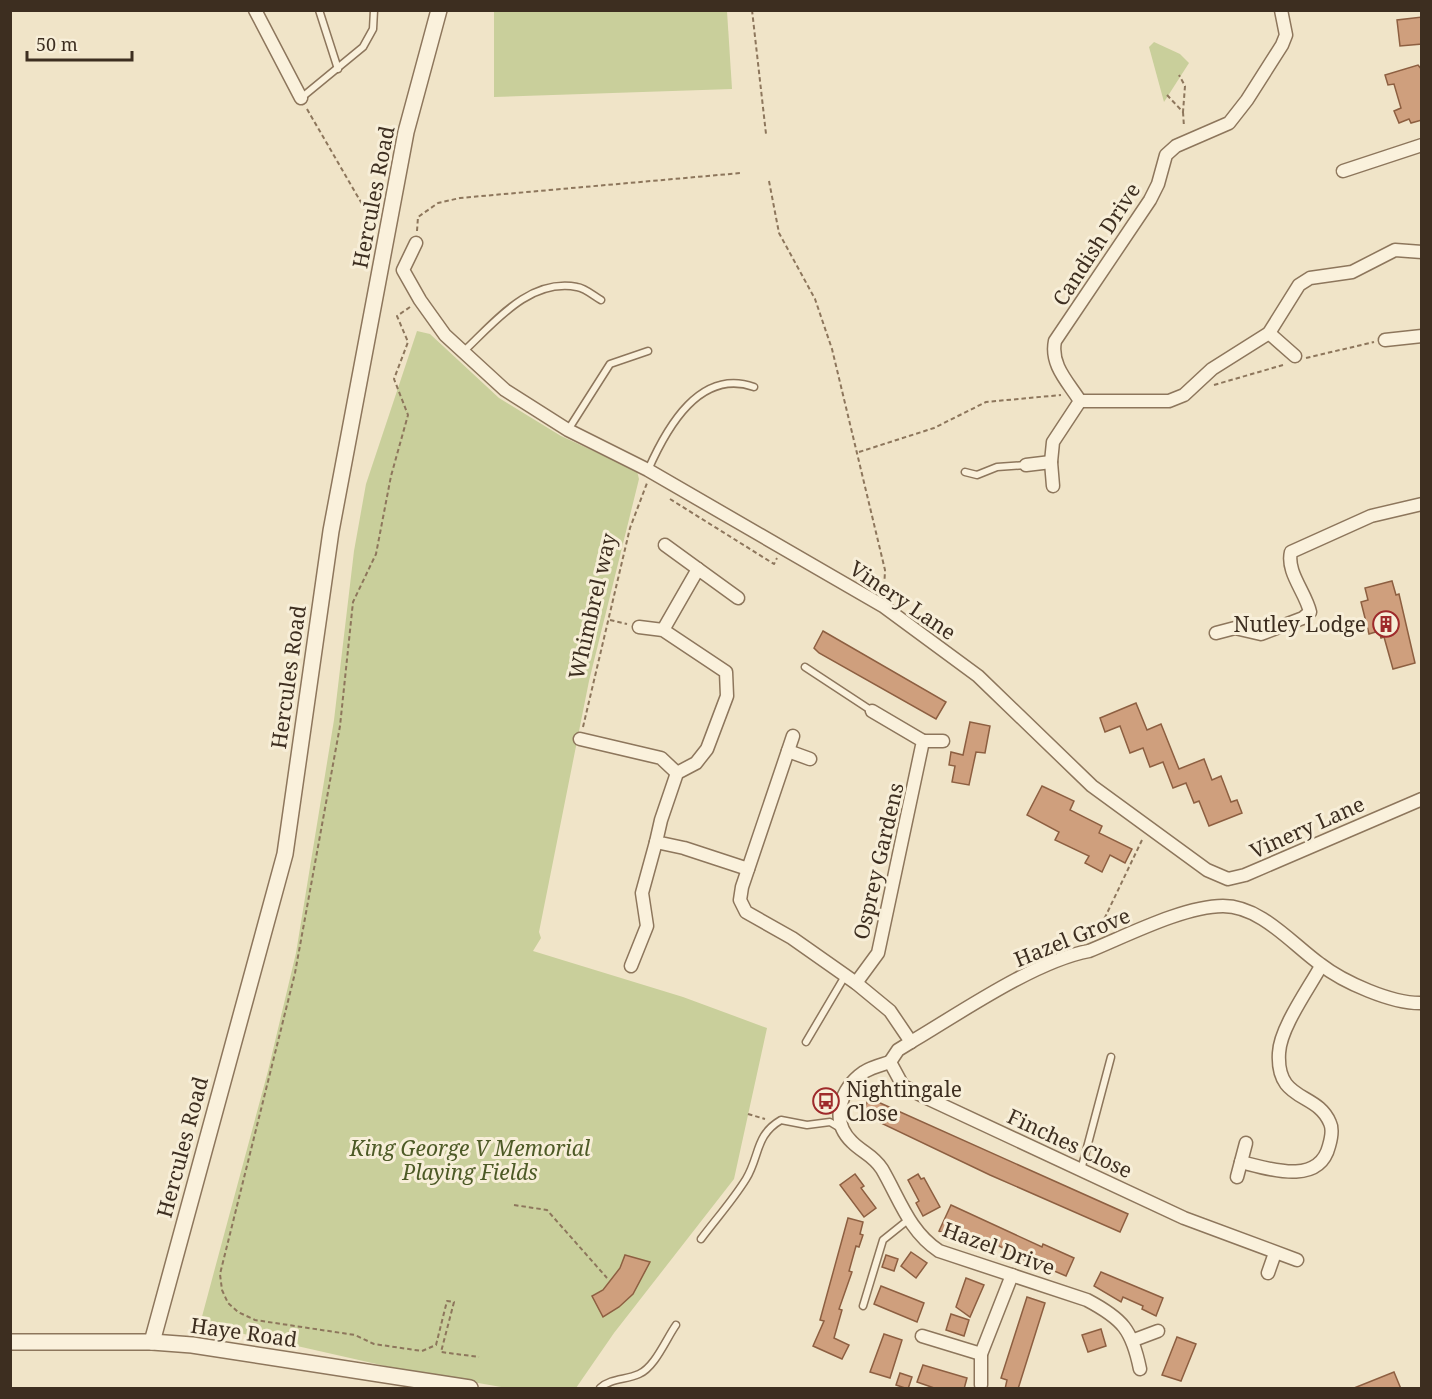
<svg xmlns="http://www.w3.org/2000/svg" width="1432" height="1399" font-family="'Noto Serif',serif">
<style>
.green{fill:#c9cf9b}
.building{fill:#cf9f7d;stroke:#8d5f41;stroke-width:1.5}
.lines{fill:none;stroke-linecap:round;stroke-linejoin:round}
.service-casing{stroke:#8d765c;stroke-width:9}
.minor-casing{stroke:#8d765c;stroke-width:15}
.tertiary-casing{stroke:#8d765c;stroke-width:18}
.path{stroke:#8d765c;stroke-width:2;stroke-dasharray:4.5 3;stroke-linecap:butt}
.service{stroke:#faf1dc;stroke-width:6}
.minor{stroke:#faf1dc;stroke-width:12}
.tertiary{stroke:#faf1dc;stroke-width:15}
.labels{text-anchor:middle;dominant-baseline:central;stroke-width:6;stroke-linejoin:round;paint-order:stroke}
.street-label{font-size:21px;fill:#3d2e20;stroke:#f7eed8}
.poi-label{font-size:21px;fill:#3d2e20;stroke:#f7eed8;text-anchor:end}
.park-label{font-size:21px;font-style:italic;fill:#4d5a26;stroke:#f7eed8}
</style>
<rect width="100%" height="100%" fill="#f0e4c8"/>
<g class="green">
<path d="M494 11H727L732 89 494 97Z"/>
<path d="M1154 42 1180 54 1189 63 1164 102 1149 47Z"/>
<path d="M417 331 430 334 499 398 561 436 637 471 639 479 589 681 539 932 541 938 533 951 683 997 767 1028 734 1179 614 1333 576 1388H507L403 1370 200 1324 268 1071 296 953 334 720 354 551 366 484Z"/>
</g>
<g class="building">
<path d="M1422 17V44L1400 46 1397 20Z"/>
<path d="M1418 65 1422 70V120L1411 123 1409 119 1399 123 1394 111 1401 108 1394 84 1388 85 1385 75Z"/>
<path d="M1392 581 1396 595 1399 594 1415 663 1393 669 1384 637 1381 638 1379 631 1369 634 1361 602 1368 600 1365 588Z"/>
<path d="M823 631 946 702 936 719 819 653 814 648Z"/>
<path d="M1136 703 1147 730 1161 724 1179 769 1204 759 1212 780 1221 776 1231 802 1237 800 1242 813 1209 826 1199 801 1194 803 1186 783 1173 788 1163 762 1150 767 1143 748 1130 753 1120 726 1105 732 1100 718Z"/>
<path d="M970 722 990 726 985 753 976 752 969 785 952 782 955 766 949 765 951 752 963 755Z"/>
<path d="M1042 786 1074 801 1070 810 1102 826 1099 833 1132 849 1125 863 1110 855 1102 872 1085 863 1089 856 1055 840 1059 832 1027 815Z"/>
<path d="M869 1098 1128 1214 1120 1232 990 1175 862 1114Z"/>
<path d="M855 1174 864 1186 861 1188 876 1208 864 1217 840 1185Z"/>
<path d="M918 1174 921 1179 924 1178 940 1207 923 1216 916 1203 919 1201 908 1180Z"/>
<path d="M951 1205 1042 1247 1043 1244 1074 1258 1066 1276 1052 1270 1053 1266 1030 1256 1028 1262 992 1242 987 1252 939 1231Z"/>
<path d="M848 1218 863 1222 860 1234 863 1235 859 1247 856 1246 849 1271 852 1272 839 1309 842 1310 834 1338 849 1345 842 1359 813 1346 824 1321 820 1320Z"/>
<path d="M911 1252 927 1263 916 1278 901 1266Z"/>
<path d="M625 1255 650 1262 633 1294 619 1307 603 1317 592 1296 603 1290 620 1268Z"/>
<path d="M886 1255 898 1259 894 1271 882 1267Z"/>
<path d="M1101 1272 1163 1298 1156 1316 1142 1309 1143 1306 1123 1297 1121 1302 1094 1286Z"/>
<path d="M966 1278 984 1285 970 1317 956 1307Z"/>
<path d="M881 1286 924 1303 917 1322 874 1304Z"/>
<path d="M1027 1297 1045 1303 1018 1389H1005L1007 1380 1001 1378Z"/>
<path d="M951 1314 969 1320 964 1336 946 1330Z"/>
<path d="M1101 1329 1106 1346 1088 1352 1082 1335Z"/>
<path d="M884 1334 902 1340 890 1378 870 1372Z"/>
<path d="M1177 1337 1196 1344 1181 1381 1162 1375Z"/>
<path d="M923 1365 967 1378 964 1389H937L917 1382Z"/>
<path d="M1394 1372 1401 1389H1354V1388Z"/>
<path d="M900 1373 912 1377 908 1389 896 1385Z"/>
</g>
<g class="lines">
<g class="service-casing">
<g id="service">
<path d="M319 10 338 69"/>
<path d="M301 98 363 47 373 29 374 10"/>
<path d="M463 352C494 323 529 278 577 287 585 288 594 296 601 300"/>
<path d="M568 430 610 364 648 351"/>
<path d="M648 470C667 427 700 368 754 387"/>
<path d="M965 472 977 475 997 467 1026 465"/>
<path d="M805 667 872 711"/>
<path d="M806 1042 845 976"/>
<path d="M1081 1170 1111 1057"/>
<path d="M701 1239C716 1219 733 1200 746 1179 760 1156 755 1135 781 1120L807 1125 830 1122 840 1128"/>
<path d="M863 1306 883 1240 908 1220"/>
<path d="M600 1388C611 1378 626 1380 639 1374 655 1367 666 1339 676 1325"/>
</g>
</g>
<g class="minor-casing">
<g id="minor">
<path d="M255 10 301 98"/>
<path d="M1343 171 1422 145"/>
<path d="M416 243 403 270 420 300 445 335 505 390 568 430 648 470 883 606 978 676 1092 786 1207 870 1228 879 1245 875 1422 799"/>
<path d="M1269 333 1295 356"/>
<path d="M1385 340 1422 336"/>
<path d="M1080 401H1169L1184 395 1212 369 1269 333 1299 285 1310 278 1352 272 1395 250 1422 252"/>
<path d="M1051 462 1053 442 1080 401C1068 382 1050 365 1055 341L1150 200 1158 184 1166 155 1176 146 1229 123 1247 100 1282 45 1286 35 1281 10"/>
<path d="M1026 465 1051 462 1053 486"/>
<path d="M665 545 698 569"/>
<path d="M639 627 663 630 726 672 727 696 707 749 696 763 677 773 661 820 656 842 684 848 748 869"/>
<path d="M663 630 698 569 738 598"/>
<path d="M1216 633 1235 628 1261 634 1303 618 1310 612C1306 593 1286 572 1291 552L1371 516 1422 504"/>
<path d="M793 736 742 887 740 900 746 912 792 938 856 983 890 1011 911 1042"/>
<path d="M580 739 661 758 677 773"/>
<path d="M923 741H943"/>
<path d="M788 751 810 759"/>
<path d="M631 966 647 926 642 893 656 842"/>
<path d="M856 983 878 953 923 741 872 711"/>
<path d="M890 1062C881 1065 872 1067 864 1072 841 1088 829 1120 852 1142 863 1153 873 1155 882 1169 900 1200 909 1231 939 1251L1087 1300C1123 1319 1132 1330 1140 1369"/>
<path d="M1241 1162C1269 1169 1319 1186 1329 1146 1331 1139 1333 1129 1330 1123 1317 1091 1276 1103 1279 1053 1280 1028 1309 988 1321 966"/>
<path d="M1237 1177 1246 1143"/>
<path d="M1297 1260 1184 1218 929 1099 903 1086 890 1062 898 1050 911 1042C960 1013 1035 961 1089 951 1126 936 1184 906 1223 906 1261 906 1292 944 1320 964 1343 982 1392 1004 1422 1003"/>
<path d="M1268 1273 1275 1253"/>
<path d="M922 1336 981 1354"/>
<path d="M1134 1340 1158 1331"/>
<path d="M981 1385V1354L1012 1275"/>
</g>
</g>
<g class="tertiary-casing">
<g id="tertiary">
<path d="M10 1342H152L192 1345 470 1388"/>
<path d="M152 1342 285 854 331 531 406 132 439 10"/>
</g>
</g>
<g class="path">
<path d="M752 10 766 134"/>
<path d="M1167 95 1183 112 1185 86 1179 75"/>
<path d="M307 109 373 223"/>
<path d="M1183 112 1184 127"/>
<path d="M769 181 779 233 815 299 832 349 885 570 884 591"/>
<path d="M417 231 418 217 438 203 460 198 741 173"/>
<path d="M410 307 397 316 408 342 394 379 408 415 391 476 376 554 353 602 340 726 295 973 220 1274 222 1290 228 1303 238 1312 255 1320 355 1335 374 1344 422 1351 436 1345 447 1301 454 1302 441 1352 479 1357"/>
<path d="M1306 358 1374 342"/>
<path d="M1214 385 1283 365"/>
<path d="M859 452 934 428 986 402 1061 395"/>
<path d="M670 499 774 564 777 558"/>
<path d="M610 620 627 624"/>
<path d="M583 727 630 528 647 483"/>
<path d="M1098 932 1142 840"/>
<path d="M748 1114 765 1119"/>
<path d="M514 1205 547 1210 607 1278"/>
</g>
<use href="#service" class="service"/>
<use href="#minor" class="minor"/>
<use href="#tertiary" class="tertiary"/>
</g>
<defs>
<g id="building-ring" transform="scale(1.35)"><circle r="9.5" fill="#f7eed8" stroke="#9e2a2b" stroke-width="1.5"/><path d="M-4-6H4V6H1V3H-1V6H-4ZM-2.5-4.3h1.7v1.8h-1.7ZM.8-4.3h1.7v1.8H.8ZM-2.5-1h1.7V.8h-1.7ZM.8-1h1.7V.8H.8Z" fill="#9e2a2b"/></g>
<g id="bus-ring" transform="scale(1.35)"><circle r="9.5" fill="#f7eed8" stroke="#9e2a2b" stroke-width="1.5"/><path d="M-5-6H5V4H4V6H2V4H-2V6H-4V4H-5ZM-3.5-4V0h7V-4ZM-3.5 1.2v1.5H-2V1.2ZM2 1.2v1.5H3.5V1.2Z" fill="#9e2a2b"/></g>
</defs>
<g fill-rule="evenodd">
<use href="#building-ring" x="1386" y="624"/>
<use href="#bus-ring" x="826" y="1101"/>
</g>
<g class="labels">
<g class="street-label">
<text transform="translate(373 197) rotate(-79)">Hercules Road</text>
<text transform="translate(1096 244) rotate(-57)">Candish Drive</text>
<text transform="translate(903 600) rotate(34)">Vinery Lane</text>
<text transform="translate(592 606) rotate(-77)">Whimbrel way</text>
<text transform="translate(288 677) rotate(-82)">Hercules Road</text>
<text transform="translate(1307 827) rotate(-24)">Vinery Lane</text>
<text transform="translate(878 861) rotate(-77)">Osprey Gardens</text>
<text transform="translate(1072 937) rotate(-22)">Hazel Grove</text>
<text transform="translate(1070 1143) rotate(25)">Finches Close</text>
<text transform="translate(182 1147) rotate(-75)">Hercules Road</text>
<text transform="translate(999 1248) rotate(20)">Hazel Drive</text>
<text transform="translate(244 1332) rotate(8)">Haye Road</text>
</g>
<g class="poi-label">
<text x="1366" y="624">Nutley Lodge</text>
<text x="846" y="1089" text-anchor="start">Nightingale<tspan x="846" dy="24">Close</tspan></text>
</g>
<g class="park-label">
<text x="470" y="1148">King George V Memorial<tspan x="470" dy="24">Playing Fields</tspan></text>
</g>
</g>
<rect width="1432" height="1399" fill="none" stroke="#3d2e20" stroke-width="24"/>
<path d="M27 51v9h105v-9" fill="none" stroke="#3d2e20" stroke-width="3"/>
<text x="36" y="51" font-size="18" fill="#3d2e20" stroke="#f7eed8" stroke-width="4.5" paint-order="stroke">50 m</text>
</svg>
